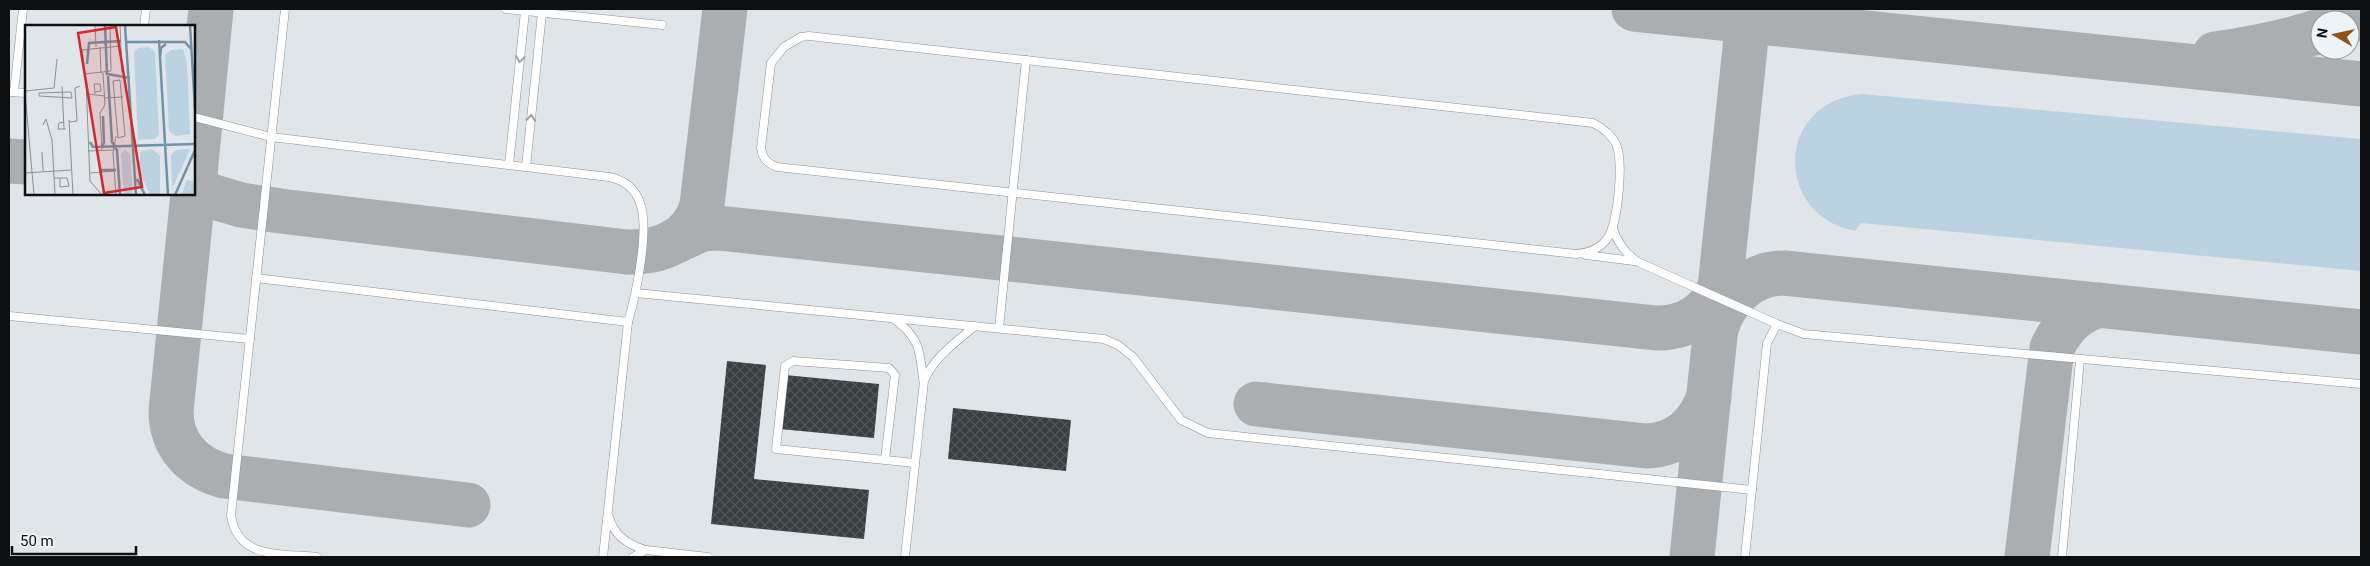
<svg xmlns="http://www.w3.org/2000/svg" width="2370" height="566" font-family="Roboto,sans-serif">
<style>
.grass{fill:#bbd2e1}
.lines{fill:none;stroke-linecap:round;stroke-linejoin:round}
.taxiway{stroke:#aaaeb1;stroke-width:45}
.building{fill:url(#building-cross-hatch)}
.lane-casing{stroke:#8c9195;stroke-width:9}
.lane{stroke:#fff;stroke-width:8}
.oneway{stroke:#9e9fa0}
.inset-river{fill:none;stroke:#7092a8;stroke-width:2.5}
.inset-road{fill:none;stroke:#8c8f93;stroke-width:1}
.view{fill:#d62828;fill-opacity:0.15;stroke:#d62828;stroke-width:2.5}
.inset-edge{fill:none;stroke:#0d0f11;stroke-width:2.5}
</style>
<defs>
<pattern id="building-cross-hatch" width="8" height="8" patternUnits="userSpaceOnUse" patternTransform="scale(1.25)"><rect width="8" height="8" fill="#393e41"/><path d="M0 0l8 8M0 8l8-8" fill="none" stroke="#525659"/></pattern>
</defs>
<rect width="100%" height="100%" fill="#e0e5e9"/>
<path class="grass" d="M1862 94 2361 139V271L1861 223 1855 231C1774 216 1774 102 1862 94Z"/>
<g class="lines">
<g class="taxiway">
<path d="M1634 9 2361 84"/>
<path d="M2350 21 2361 16"/>
<path d="M2215 54C2251 49 2286 42 2320 31"/>
<path d="M9 161 26 162"/>
<path d="M194 184 211 9"/>
<path d="M194 191 241 205 280 211 627 252C660 253 693 240 702 205L725 9"/>
<path d="M193 194 171 411C171 445 192 467 224 476L468 505"/>
<path d="M676 241 702 229 719 228 1656 328C1687 328 1711 313 1721 284"/>
<path d="M1716 329C1725 297 1751 273 1784 273L2361 332"/>
<path d="M1256 404 1646 446C1678 445 1698 426 1709 397"/>
<path d="M1692 557 1749 9"/>
<path d="M2027 557 2052 348C2062 326 2076 312 2100 305"/>
</g>
</g>
<g class="building">
<path d="M727 361 766 365 754 479 869 490 864 539 711 524Z"/>
<path d="M785 375 879 384 874 438 780 429Z"/>
<path d="M953 408 1071 420 1066 471 948 459Z"/>
</g>
<g class="lines">
<g class="lane-casing">
<g id="lane">
<path d="M285 9 231 515C237 560 282 553 317 557"/>
<path d="M506 9 662 25"/>
<path d="M144 26 146 9"/>
<path d="M809 36 1593 123C1603 128 1611 134 1616 144 1624 161 1618 225 1607 239 1599 250 1588 253 1576 254L777 167C767 163 763 159 761 148L771 63 784 47 801 37Z"/>
<path d="M9 92 26 93"/>
<path d="M14 92 23 9"/>
<path d="M194 117 271 137 609 177C624 180 635 188 640 203 650 229 636 295 628 322L603 557"/>
<path d="M509 165 525 11"/>
<path d="M526 167 542 13"/>
<path d="M1613 228C1617 243 1625 253 1638 262L1777 324 1804 334 2361 384"/>
<path d="M1586 255 1634 261"/>
<path d="M256 278 628 322"/>
<path d="M636 293 1104 339 1118 345 1133 357 1181 420 1208 433 1752 490"/>
<path d="M9 316 250 339"/>
<path d="M894 319C919 337 920 350 923 379"/>
<path d="M999 328 1026 60"/>
<path d="M885 460 895 375 889 368 793 361 785 366 776 449 915 463"/>
<path d="M609 517C614 536 628 545 646 550"/>
<path d="M633 557 646 550 708 557"/>
<path d="M905 557 924 381C933 358 956 342 975 326"/>
<path d="M1745 557 1767 343 1777 324"/>
<path d="M2062 557 2080 360"/>
</g>
</g>
<use href="#lane" class="lane"/>
</g>
<defs><path id="oneway-chevron" d="M-2-3.5L2.5 0L-2 3.5" fill="none" stroke-width="1.6" stroke-linecap="round" stroke-linejoin="round" transform="scale(1.25)"/></defs>
<g class="oneway">
<use href="#oneway-chevron" transform="translate(520 59) rotate(96)"/>
<use href="#oneway-chevron" transform="translate(531 118) rotate(-84)"/>
</g>
<g transform="translate(25 25)">
<rect width="170" height="170" fill="#e0e5e9"/>
<path d="M124 22 130 27 134 109 130 114 113 115 109 27 113 23ZM158 24 162 38 165 109 151 111 144 106 140 30 146 25ZM127 124 135 131V170H125L114 145 115 127ZM165 124 149 160 147 161 146 130 151 125ZM100 125 105 129 108 170 99 169 96 129ZM162 155 168 156 170 170H156Z" fill="#bbd2e1"/>
<path class="inset-river" d="M80 0 82 49 105 53M100 0 111 170M165 0 170 84M134 15 143 170M102 17H160L167 25M135 32 136 23 141 19M62 39 64 18 96 16M83 51 87 117 90 121M65 117 68 122 170 119M76 122 79 118 78 91M89 122 92 125 95 170M74 145H91M112 154 120 170M150 170 170 125"/>
<path class="inset-road" d="M70 0 71 22M95 0 97 47M75 22 76 48M59 49 86 46 85 0M95 55 100 111 93 113 88 56ZM37 61 39 104M0 66 29 63 32 34M46 67 47 73 14 71V68ZM70 67 76 66 75 59H69L70 67V69M0 68 9 170M62 69 80 71M80 73 98 72M44 95 48 170M39 97 34 98 33 104H41M44 97 52 96 50 63 55 61M18 100 21 94 27 115 30 170M77 125 75 88 80 80 78 48M63 126 89 125M17 127 18 146M0 148 46 145M65 148 89 146M29 153H42L44 161M35 153V162L44 161M77 170 65 156 61 55 57 25 95 21M91 170 88 128 91 111"/>
<path class="view" d="M91 2 117 162 79 168 53 8Z"/>
<rect width="170" height="170" class="inset-edge"/>
</g>
<rect width="2370" height="566" fill="none" stroke="#0d0f11" stroke-width="20"/>
<g transform="translate(2335 35) rotate(279)"><circle r="24" fill="#edf3f7" stroke="#93989b"/>
<path d="M0-4L9 19L0 12L-9 19Z" fill="#92521c"/>
<text y="-8" font-size="14" font-weight="bold" text-anchor="middle" fill="#0d0f11">N</text>
</g>
<path d="M12 546v8h124v-8" fill="none" stroke="#0d0f11" stroke-width="2.5"/>
<text x="20" y="546" font-size="15" fill="#0d0f11" stroke="#edf3f7" stroke-width="4" paint-order="stroke">50 m</text>
</svg>
